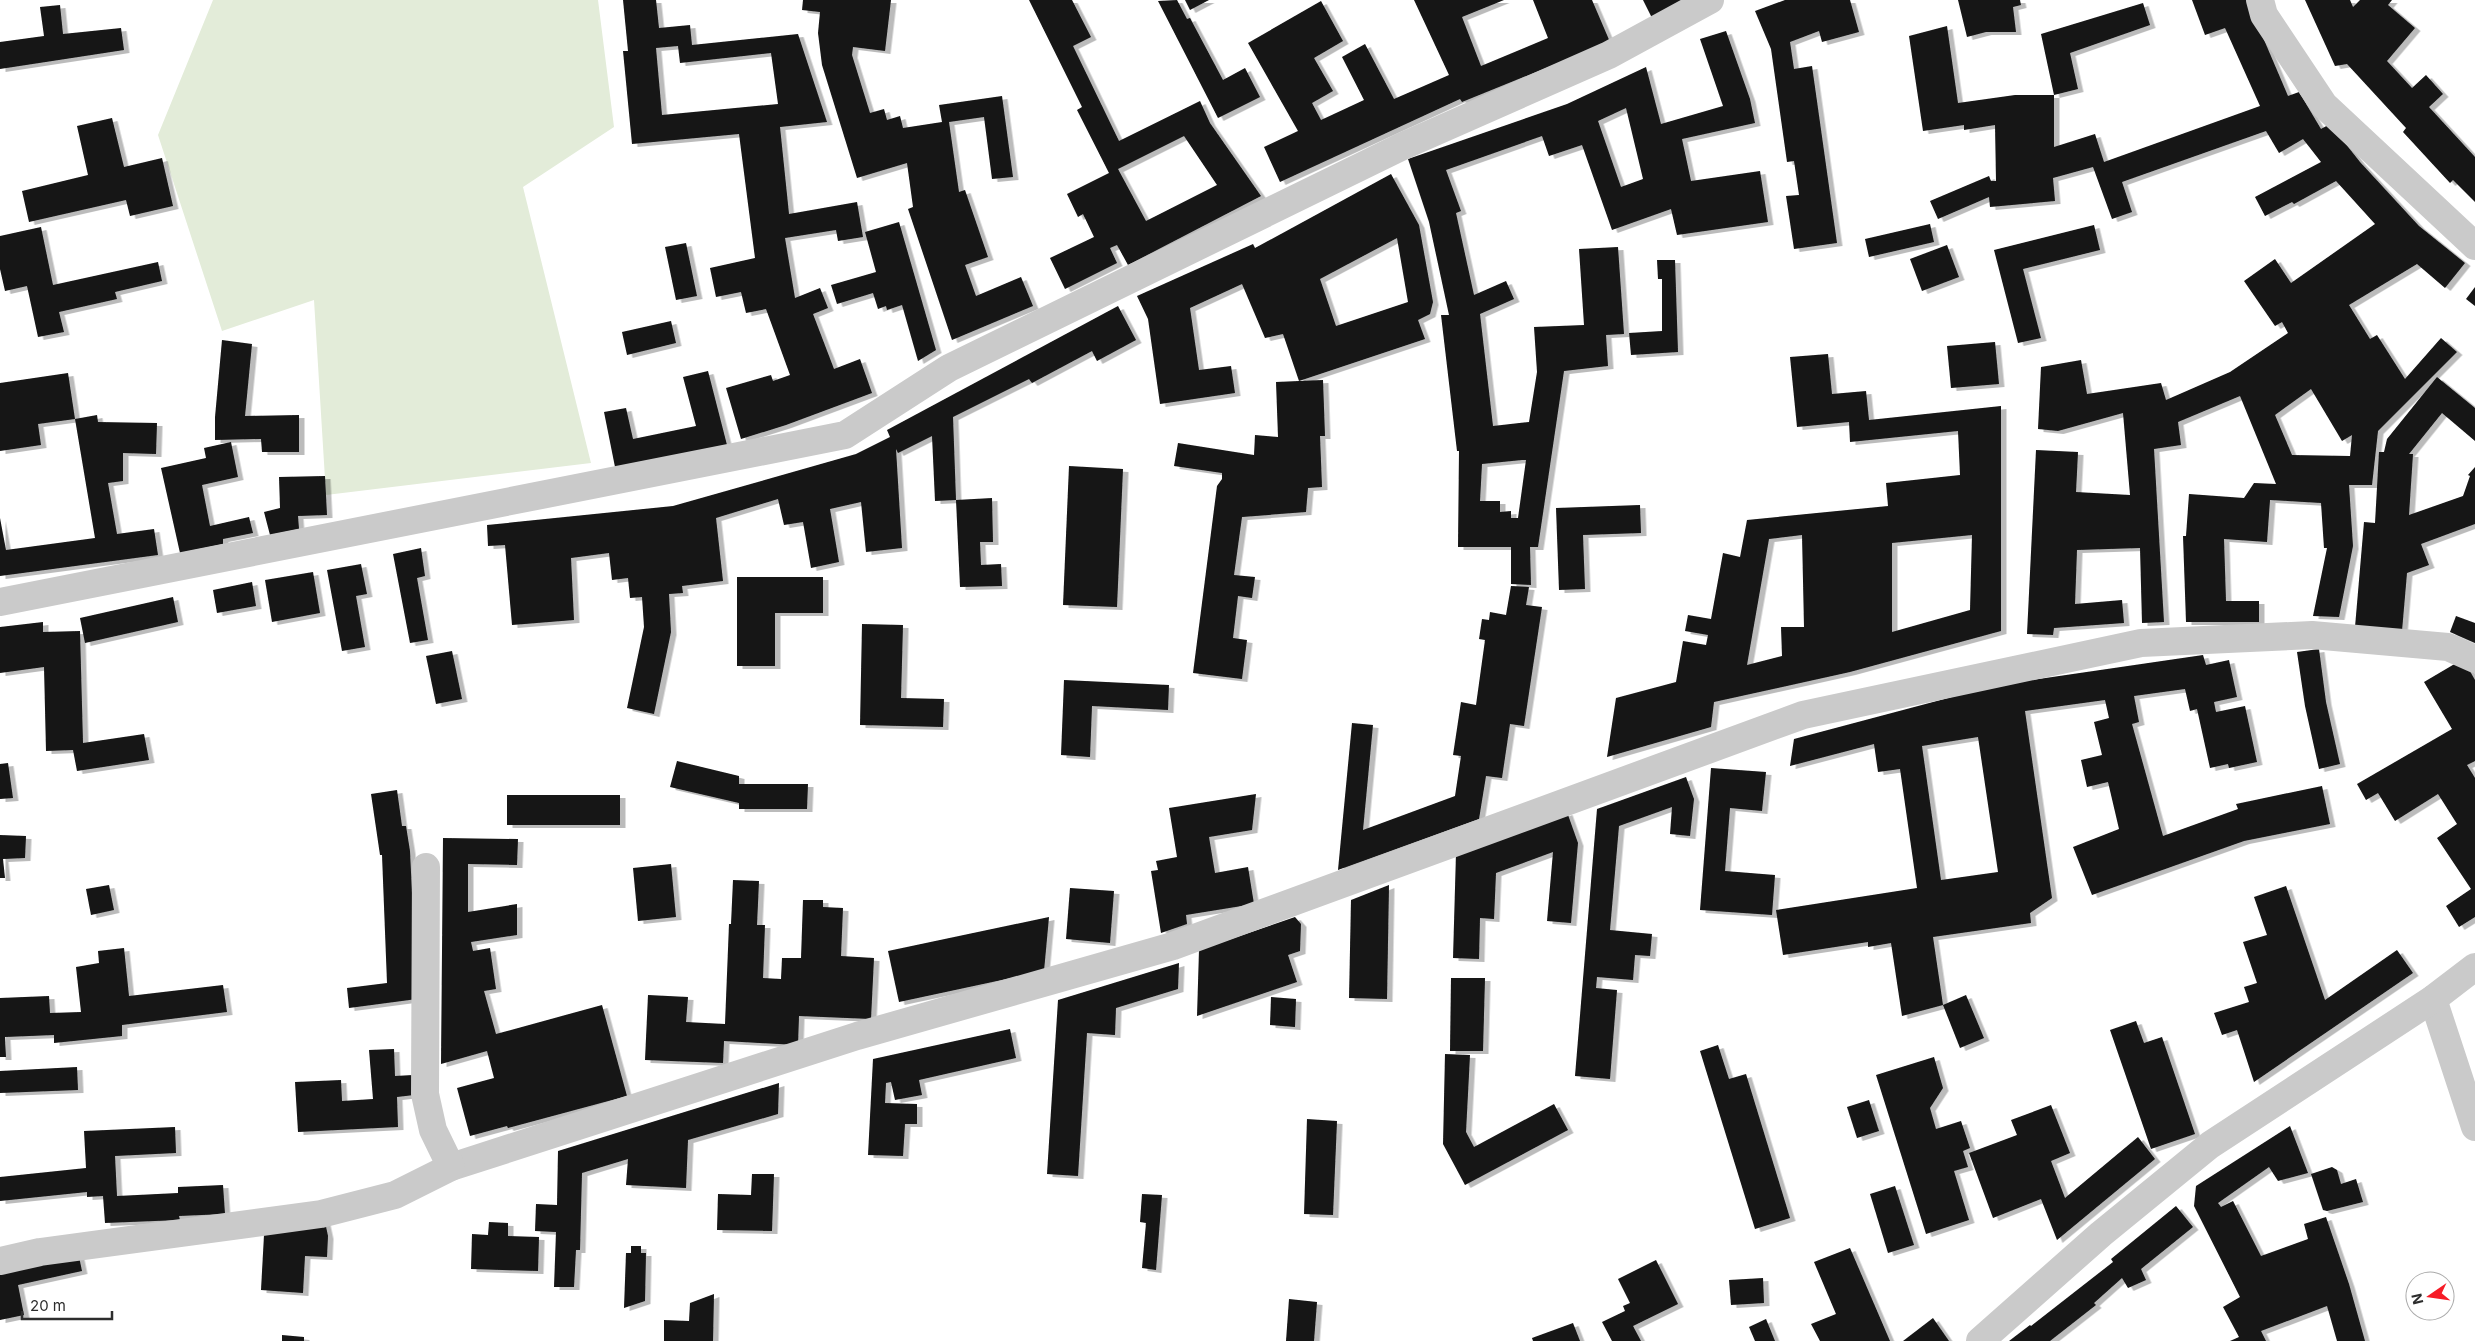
<svg xmlns="http://www.w3.org/2000/svg" width="2475" height="1341" font-family="Inter,sans-serif">
<style>
.green{fill:#e3ecd9}
.building{fill:#141414;fill-rule:evenodd;filter:url(#shadow)}
.lines{fill:none;stroke-linecap:round;stroke-linejoin:round}
.minor{stroke:#cacaca;stroke-width:28}
.tertiary{stroke:#cacaca;stroke-width:28}
</style>
<defs>
<filter id="shadow"><feDropShadow dx="5.5" dy="3" stdDeviation="0" flood-color="#0004"/></filter>
</defs>
<rect width="100%" height="100%" fill="#fff"/>
<path class="green" d="M213 0H598L614 127 523 187 591 463 326 495 314 300 222 331 158 135Z"/>
<g class="building">
<path d="M623 0H656L659 28 690 25 692 45 798 34 827 122 780 127 789 214 857 202 863 237 838 241 836 230 785 238 795 298 820 288 828 308 813 314 834 369 860 359 872 393 786 425 741 439 726 388 771 375 773 381 790 375 766 309 746 313 741 292 716 297 710 268 755 258 739 134 632 144 623 51H628ZM678 46 680 63 771 53 778 104 662 115 656 48Z"/>
<path d="M803 0H891L885 51 853 47 852 55 870 113 884 109 887 120 900 116 903 128 942 122 939 105 1002 96 1013 177 992 179 984 117 949 122 959 192 965 190 988 257 965 265 976 296 1021 277 1033 306 952 340 908 209 913 207 907 163 857 178 822 65 818 33 820 12 802 10Z"/>
<path d="M1029 0H1072L1091 37 1073 46 1119 141 1200 101 1210 123 1261 196 1128 265 1117 245 1110 248 1117 263 1065 289 1050 258 1094 237 1083 214 1078 217 1067 194 1109 173 1077 110 1082 107ZM1184 136 1217 185 1146 221 1118 169Z"/>
<path d="M1177 0 1187 19 1190 18 1223 80 1245 68 1260 97 1218 118 1158 1Z"/>
<path d="M1185 0H1209L1190 10Z"/>
<path d="M1414 0H1504L1462 17 1481 66 1548 38 1533 0H1592L1610 42 1462 102 1460 99 1280 182 1264 147 1298 131 1248 43 1321 1 1343 41 1314 58 1333 91 1312 103 1321 120 1364 100 1342 57 1365 44 1394 99 1449 75Z"/>
<path d="M1643 0H1684L1652 18Z"/>
<path d="M1785 0H1850L1859 32 1822 42 1819 31 1790 42 1794 69 1812 66 1837 243 1794 249 1786 196 1799 195 1794 161 1787 162 1771 49 1755 11Z"/>
<path d="M1958 0H2020L2021 5 2013 7 2016 32H1986L1967 37Z"/>
<path d="M2192 0H2247L2288 96 2299 92 2321 129 2330 124 2360 162 2419 226 2465 263 2445 288 2417 264 2349 305 2370 339 2377 335 2405 379 2441 338 2457 352 2378 431 2372 485H2349L2353 546 2339 617 2313 616 2327 548H2324L2321 503 2270 500 2267 542 2224 539 2226 601H2259V622H2186L2183 536H2186L2189 494 2244 498 2254 483 2276 484 2240 396 2178 422 2181 445 2154 449 2164 622 2142 623 2140 548 2077 550 2075 604 2122 600 2124 623 2054 628 2053 635 2027 634 2036 450 2078 452 2076 492 2130 495 2123 413 2058 431 2038 429 2041 367 2081 360 2087 394 2161 383 2166 400 2230 372 2288 333 2282 322 2275 326 2244 281 2275 259 2291 283 2375 224 2336 181 2294 204 2292 202 2265 216 2255 197 2321 162 2303 139 2279 153 2266 131 2122 182 2132 212 2112 219 2093 167 2053 178 2055 201 1990 207 1989 197 1938 219 1930 201 1989 176 1991 181H1996L1995 125 1964 130V125L1923 131 1909 36 1947 26 1958 103 2015 95H2054V147L2095 134 2104 162 2260 106 2225 28 2205 35ZM2311 389 2342 441 2352 435 2350 456 2292 455 2275 415Z"/>
<path d="M2305 0H2350L2353 7 2360 0H2392L2388 5 2415 28 2387 61 2412 88 2426 75 2443 94 2429 107 2475 157V202L2453 180 2450 183 2403 132 2406 128 2347 64 2335 66Z"/>
<path d="M2143 3 2150 25 2070 53 2078 89 2054 95 2041 34Z"/>
<path d="M60 5 63 34 121 28 124 50 0 69V42L44 36 40 7Z"/>
<path d="M1726 31 1750 99 1755 123 1682 139 1691 181 1760 171 1768 222 1677 235 1671 209 1612 230 1582 145 1549 156 1542 136 1446 170 1461 211 1456 213 1474 295 1506 281 1514 299 1480 314 1493 426 1529 422 1537 372 1534 327 1584 325 1579 249 1618 247 1624 334 1606 335 1608 366 1564 371 1538 547H1530L1531 585 1511 584V547H1458L1459 451H1457L1441 315H1449L1429 222 1408 159 1567 104 1646 67 1661 124 1723 106 1700 39ZM1626 108 1643 179 1621 187 1598 121ZM1522 460H1526L1518 518H1511V511L1500 512V501H1480L1482 464Z"/>
<path d="M112 118 124 167 162 158 173 206 130 216 126 200 29 222 22 191 88 175 77 126Z"/>
<path d="M1391 174 1419 225 1433 302 1430 314 1418 320 1425 339 1299 381 1323 380 1325 436H1320L1322 487 1308 488 1306 512 1242 517 1234 575 1255 577 1252 598 1238 596 1233 638 1247 640 1242 679 1193 673 1217 486 1222 479V473L1174 466 1178 443 1254 455 1255 435 1278 437 1276 382 1299 381 1283 334 1265 338 1242 284 1190 308 1199 370 1231 366 1235 393 1160 404 1148 319 1137 296 1253 244 1255 248ZM1397 238 1408 302 1336 326 1320 279Z"/>
<path d="M899 222 936 350 918 361 902 305 887 310 886 306 878 309 873 293 837 304 831 285 876 272 865 232Z"/>
<path d="M1930 224 1934 242 1869 257 1865 239Z"/>
<path d="M2094 225 2100 250 2023 269 2041 338 2018 343 1994 250Z"/>
<path d="M41 227 53 285 158 262 162 281 115 292 117 299 59 312 64 332 38 337 27 286 5 291 0 269V236Z"/>
<path d="M686 243 697 296 676 300 665 247Z"/>
<path d="M1947 245 1959 277 1922 291 1910 259Z"/>
<path d="M1657 260H1675L1678 352 1631 355 1629 333 1662 331V279H1658Z"/>
<path d="M2475 287V306L2466 299Z"/>
<path d="M1118 306 1136 340 1097 361 1092 351 1032 383 1029 379 953 417 956 500 935 501 932 436 898 453 896 449 902 548 866 552 861 502 830 509 839 562 811 568 803 522 784 525 778 499 716 518 723 581 682 586 683 593 669 594 671 632 654 714 627 708 644 627 642 597 630 598 628 578 612 580 609 553 571 558 574 620 512 625 505 545 488 546 487 525 673 506 856 454 890 437 887 430Z"/>
<path d="M671 321 676 343 627 355 622 332Z"/>
<path d="M222 340 252 344 245 416 299 415V452H262L261 439 215 440V417Z"/>
<path d="M1995 342 1999 384 1951 388 1947 346Z"/>
<path d="M1828 354 1832 394 1866 391 1869 420 2001 406V631L1850 672 1714 702 1711 727 1607 757 1616 698 1676 682 1683 641 1706 645 1708 635 1685 631 1688 615 1711 619 1723 553 1740 557 1747 520 1888 506 1886 483 1960 475 1958 431 1850 442 1849 422 1797 427 1790 357ZM1802 535 1804 627H1781L1782 656 1747 665 1769 539ZM1972 535 1970 610 1892 632V543Z"/>
<path d="M708 371 727 445 615 467 604 412 626 408 633 439 696 426 683 377Z"/>
<path d="M68 373 75 419 38 424 41 445 0 451V383Z"/>
<path d="M2437 377 2475 408V441L2442 413 2409 454H2413L2409 515 2463 496 2470 476 2468 475 2475 467V524L2421 544 2429 565 2407 573 2402 631 2355 627 2364 522 2375 523 2379 452H2384L2387 439Z"/>
<path d="M97 415 98 422 157 423 156 454 123 453V481L108 483 117 534 154 529 158 555 0 576V518L6 550 95 538 75 419Z"/>
<path d="M231 442 238 477 202 485 210 526 249 517 253 533 223 539V544L180 553 161 468 206 458 204 448Z"/>
<path d="M1069 466 1123 469 1117 607 1063 605Z"/>
<path d="M325 476 327 515 298 516 299 529 270 535 264 512 280 508 279 477Z"/>
<path d="M992 498 993 542H980L981 565 1001 564 1002 586 960 587 956 500Z"/>
<path d="M1640 505 1641 533 1583 535 1585 589 1559 590 1556 508Z"/>
<path d="M421 548 425 576 417 578 428 640 410 643 393 554Z"/>
<path d="M361 564 367 594 356 596 365 647 342 651 327 570Z"/>
<path d="M313 572 320 613 272 622 265 580Z"/>
<path d="M737 577H823V613H775V666H737Z"/>
<path d="M252 582 256 606 217 613 213 590Z"/>
<path d="M1511 586 1529 587 1526 605 1542 607 1524 726 1510 724 1502 778 1486 776 1479 819 1338 870 1352 723 1373 725 1363 830 1455 796 1461 756 1453 755 1461 702 1476 705 1485 640 1479 639 1482 619 1489 620 1490 612 1506 615Z"/>
<path d="M173 597 178 622 85 643 80 618Z"/>
<path d="M2456 616 2475 623V643L2450 632Z"/>
<path d="M43 622V632L80 631 83 743 144 734 149 760 77 771 73 750 46 751 44 667 0 673V627Z"/>
<path d="M862 624 903 625 901 698 944 699 943 727 860 725Z"/>
<path d="M2319 649 2326 702 2340 764 2319 769 2305 706 2297 652Z"/>
<path d="M452 651 462 699 436 704 426 656Z"/>
<path d="M2203 655 2206 665 2229 660 2237 697 2214 702 2216 712 2245 706 2257 762 2229 768 2228 764 2210 768 2197 709 2190 711 2185 689 2134 696 2139 722 2132 724 2163 836 2238 809 2236 804 2322 786 2330 824 2244 841 2092 895 2073 847 2119 829 2108 782 2087 787 2081 760 2102 755 2094 722 2109 718 2105 700 2025 711 2052 898 2030 913 2031 923 1933 937 1943 1005 1902 1016 1891 943 1868 947V942L1783 955 1776 910 1917 888 1900 769 1878 772 1874 744 1790 766 1794 739 1997 685ZM1978 737 1998 872 1941 880 1922 746Z"/>
<path d="M2463 659 2475 680V761L2467 765 2475 778V917L2459 927 2446 906 2471 889 2437 838 2457 824 2438 794 2395 821 2378 793 2366 800 2357 784 2452 729 2424 682Z"/>
<path d="M1064 680 1169 685 1168 710 1092 706 1090 757 1061 755Z"/>
<path d="M677 761 739 776V784H808L807 809H739V790V803L670 787Z"/>
<path d="M8 763 13 798 0 799V764Z"/>
<path d="M1711 768 1766 772 1762 811 1730 808 1725 871 1775 875 1772 915 1700 910Z"/>
<path d="M1686 777 1694 799 1690 836 1670 834 1672 807 1619 826 1610 930 1652 934 1650 956 1635 955 1633 980 1597 977 1596 988 1617 990 1610 1079 1575 1076 1597 809Z"/>
<path d="M397 790 402 826H406L410 851 417 999 349 1008 347 988 387 983 382 855H380L371 794Z"/>
<path d="M1256 794 1252 830 1209 837 1215 873 1248 867 1254 904 1186 915 1187 924 1161 933 1151 871 1158 870 1156 861 1177 857 1169 808Z"/>
<rect x="507" y="795" width="113" height="30"/>
<path d="M1567 812 1578 843 1571 923 1547 921 1553 852 1496 873 1494 919 1480 918 1479 959 1453 958 1456 853Z"/>
<path d="M0 835 26 836 25 858 3 859 5 878H0Z"/>
<path d="M443 838 518 839 517 865 468 864V912L517 904V935L471 942 473 951 490 948 496 989 484 991 496 1034 602 1005 627 1096 508 1128 507 1126 470 1136 457 1088 494 1078 487 1051 441 1064Z"/>
<path d="M671 864 676 917 638 921 633 868Z"/>
<path d="M733 880 759 881 757 925H765L763 978 781 979 782 958H801L803 900H823V907L843 908 841 956 874 958 871 1019 799 1016 798 1045 724 1041 723 1063 645 1060 648 995 688 997 686 1022 725 1024 729 924H731Z"/>
<path d="M109 885 114 910 91 915 86 889Z"/>
<path d="M1389 885 1387 999 1349 998 1351 900Z"/>
<path d="M2286 886 2325 1000 2397 950 2413 973 2254 1082 2237 1030 2222 1035 2214 1013 2249 1002 2244 987 2257 983 2243 942 2267 935 2254 897Z"/>
<path d="M1070 888 1114 891 1110 943 1066 939Z"/>
<path d="M1049 917 1044 971 899 1002 888 951Z"/>
<path d="M1295 917 1301 924 1300 951 1288 955 1297 982 1197 1016 1199 950Z"/>
<path d="M124 948 129 996 223 985 227 1012 122 1025V1036L54 1043V1035L5 1037 6 1057H0V998L49 996 50 1013 81 1012 76 967 99 963 98 951Z"/>
<path d="M1179 963 1178 989 1116 1008 1115 1035 1087 1033 1078 1176 1047 1174 1058 1000Z"/>
<path d="M1451 978H1485L1483 1051H1450Z"/>
<path d="M1966 995 1984 1038 1960 1048 1943 1005Z"/>
<path d="M1271 997 1296 999 1295 1027 1270 1025Z"/>
<path d="M2136 1021 2144 1043 2162 1037 2195 1134 2151 1149 2110 1030Z"/>
<path d="M1010 1029 1016 1058 919 1080 922 1095 895 1100 891 1082 886 1083 885 1103 917 1104V1124H905L903 1156 868 1155 873 1059Z"/>
<path d="M1718 1045 1729 1079 1746 1074 1790 1218 1755 1229 1700 1051Z"/>
<path d="M394 1049 395 1076 413 1075 414 1095 397 1097 398 1127 298 1132 295 1082 341 1080 342 1101 373 1099 369 1050Z"/>
<path d="M1445 1054 1470 1055 1466 1132 1474 1147 1554 1104 1568 1130 1465 1185 1443 1144Z"/>
<path d="M1934 1057 1943 1088 1930 1108 1936 1129 1961 1121 1970 1148 1963 1151 1968 1167 1954 1171 1969 1220 1926 1234 1876 1075Z"/>
<path d="M77 1067 78 1090 0 1093V1071Z"/>
<path d="M779 1083 778 1114 688 1140 686 1188 626 1185 628 1159 582 1173 580 1250H576L574 1287H554L556 1232 535 1231 536 1204 557 1205 558 1151Z"/>
<path d="M1869 1100 1879 1131 1857 1138 1847 1107Z"/>
<path d="M2051 1105 2070 1153 2051 1161 2065 1198 2138 1137 2155 1159 2057 1240 2041 1199 1993 1218 1969 1153 2017 1135 2011 1120Z"/>
<path d="M1307 1119 1337 1121 1333 1215 1304 1214Z"/>
<path d="M2290 1126 2308 1173 2278 1181 2269 1167 2218 1203 2221 1207 2233 1201 2261 1256 2308 1239 2304 1224 2326 1217 2349 1284 2365 1341H2337L2327 1306 2261 1331 2266 1341H2230L2239 1337 2223 1307 2240 1297 2194 1206 2196 1186Z"/>
<path d="M175 1127 176 1153 115 1156 117 1196 178 1193V1187L223 1185 225 1214 179 1216 180 1220 105 1223 103 1196 87 1197V1192L0 1201V1177L86 1168 84 1131Z"/>
<path d="M2332 1167 2337 1170 2341 1184 2356 1179 2363 1202 2327 1211 2323 1210 2311 1174Z"/>
<path d="M752 1174H774L772 1231 717 1230 718 1194 751 1195Z"/>
<path d="M1895 1186 1914 1245 1888 1253 1870 1194Z"/>
<path d="M1142 1194 1162 1195 1156 1270 1142 1268 1146 1223 1140 1222Z"/>
<path d="M2176 1206 2193 1227 2141 1269 2146 1280 2128 1288 2122 1278 2094 1303 2096 1305 2050 1341H2009L2030 1325 2031 1326 2113 1262 2111 1259Z"/>
<path d="M325 1222 328 1236 327 1257 305 1256 303 1293 261 1290 264 1235Z"/>
<path d="M489 1222 508 1223V1236L539 1237 538 1271 471 1269 472 1234 488 1235Z"/>
<path d="M631 1246H641V1253H646L645 1301 624 1308 626 1253H631Z"/>
<path d="M1850 1248 1890 1341H1820L1811 1324 1836 1314 1814 1262Z"/>
<path d="M78 1252 82 1271 18 1285 24 1315 0 1320V1269Z"/>
<path d="M1656 1260 1678 1304 1633 1326 1641 1341H1612L1602 1322 1625 1311 1623 1306 1630 1303 1618 1279Z"/>
<path d="M1763 1278 1764 1303 1731 1305 1729 1280Z"/>
<path d="M714 1294 713 1341H664V1320L689 1321 690 1303Z"/>
<path d="M1289 1299 1317 1302 1314 1341H1286Z"/>
<path d="M1933 1318 1949 1341H1903Z"/>
<path d="M1766 1319 1775 1341H1755L1749 1327Z"/>
<path d="M1573 1323 1580 1341H1533L1532 1338Z"/>
<path d="M282 1335 304 1337V1341H282Z"/>
</g>
<g class="lines">
<g class="minor">
<path d="M0 602 845 435 949 368 1403 146 1609 55 1710 0"/>
<path d="M2433 999 2475 1127"/>
<path d="M451 1167 857 1036 1173 946 1803 715 2141 643 2312 635 2448 647 2475 659"/>
<path d="M0 1261 40 1252 321 1214 395 1195 451 1167 433 1130 425 1094 426 867"/>
</g>
<g class="tertiary">
<path d="M2260 0 2264 15 2324 105 2475 246"/>
<path d="M1980 1341 2101 1234 2210 1145 2433 999 2475 967"/>
</g>
</g>
<g transform="translate(2430 1296) rotate(257)"><circle r="24" fill="#ffffff" stroke="#ababab"/>
<path d="M0-4L9 19L0 12L-9 19Z" fill="#f61c27"/>
<text y="-8" font-size="14" font-weight="bold" text-anchor="middle" fill="#2d2d2d">N</text>
</g>
<path d="M22 1311v8h90v-8" fill="none" stroke="#2d2d2d" stroke-width="2.5"/>
<text x="30" y="1311" font-size="15" fill="#2d2d2d" stroke="#ffffff" stroke-width="4" paint-order="stroke">20 m</text>
</svg>
